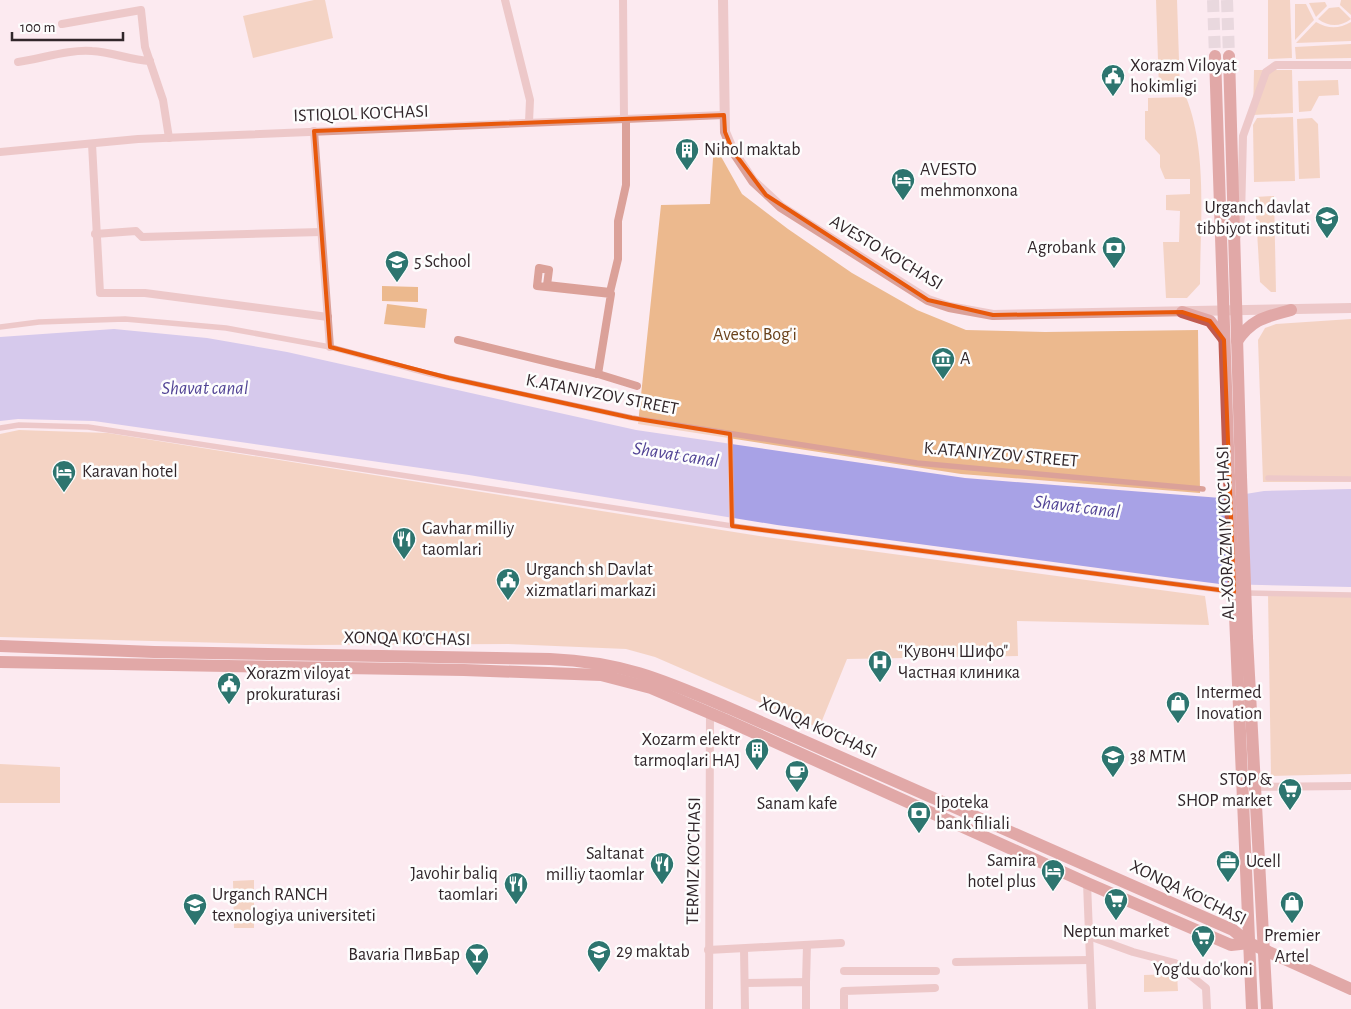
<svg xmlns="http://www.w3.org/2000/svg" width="1351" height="1009" font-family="'Alegreya Sans',sans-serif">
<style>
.green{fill:#ecb98e}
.water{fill:#a8a2e6}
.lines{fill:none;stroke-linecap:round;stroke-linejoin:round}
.primary-tunnel{stroke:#d3c3c8;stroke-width:12;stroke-dasharray:12 6;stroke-linecap:butt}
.pedestrian{stroke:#dba199;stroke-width:5.5}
.minor{stroke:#dba199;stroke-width:8}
.tertiary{stroke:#dba199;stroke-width:10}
.primary{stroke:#c05a4f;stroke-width:12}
.primary-bridge{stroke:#c05a4f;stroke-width:12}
.marked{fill:none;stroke:#e8590c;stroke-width:4;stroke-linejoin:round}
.labels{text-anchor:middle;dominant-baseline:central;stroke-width:5;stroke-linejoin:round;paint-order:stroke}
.poi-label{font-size:18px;fill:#31262a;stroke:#fdfdfd;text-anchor:start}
.street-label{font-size:18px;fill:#31262a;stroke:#fdfdfd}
.park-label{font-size:18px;fill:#69411b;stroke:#fdfdfd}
.water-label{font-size:19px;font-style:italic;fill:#524495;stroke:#fdfdfd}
</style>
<rect width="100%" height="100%" fill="#fceaf0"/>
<g class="green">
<path d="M314 0H325L333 38 253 58 243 16Z"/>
<path d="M1156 0H1177L1180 90H1159Z"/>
<path d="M1268 0H1290L1292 58 1268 59Z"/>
<path d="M1341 0H1351V15L1340 5Z"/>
<path d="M1325 2 1327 6 1316 17 1309 3Z"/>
<path d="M1295 4H1306L1314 20 1295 40Z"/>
<path d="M1339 7 1351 19C1340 27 1329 27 1318 19L1329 8Z"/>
<path d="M1316 22C1328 29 1339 29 1351 22V41L1296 43Z"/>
<path d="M1351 44V58L1296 59 1295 47Z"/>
<path d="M1254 70H1292L1293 113 1253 115Z"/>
<path d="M1338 80 1339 95 1319 96 1311 111 1299 112 1298 81Z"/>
<path d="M1186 97C1208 152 1200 225 1200 284L1187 298H1166L1163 242H1179L1180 211 1166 210V195L1190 194V179H1165L1160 167V155L1145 139V111H1148V98Z"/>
<path d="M1293 117 1295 181 1254 182 1253 125 1257 118Z"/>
<path d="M1312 118 1318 124 1320 178 1299 179 1297 119Z"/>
<path d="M714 144 742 194 788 229 852 273 917 310 966 330 1045 332 1198 330 1200 493 961 474 638 424 661 205 710 204Z"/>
<path d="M1274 196 1276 292H1271L1260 282 1255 197Z"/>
<path d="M382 286 418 287V302L382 301Z"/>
<path d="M387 304 427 309 425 328 384 324Z"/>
<path d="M1351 319V482H1263L1258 340 1265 328 1276 324Z"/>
<path d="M19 430 108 433 766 537 1205 596 1209 625 1017 621 1018 656 847 659 819 728 655 657 626 649 508 644 305 645 0 637V434Z"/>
<path d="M1268 594 1351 597V774L1271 776Z"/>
<path d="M0 764 60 767V803H0Z"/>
<path d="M254 880V928H234L233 881Z"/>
<path d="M1177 974 1178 991 1144 992V975Z"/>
</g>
<path class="water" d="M114 329 207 338 287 352 636 430 965 478 1221 498 1264 491 1351 489V587L1220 584 1180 579 777 525 469 475 94 421 18 419 0 421V337Z"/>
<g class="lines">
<g class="primary-tunnel">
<path d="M1213 0 1215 56"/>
<path d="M1227 0 1229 56"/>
</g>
<g class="pedestrian">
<path d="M0 327 39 322 125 319 226 328 330 347 430 374 632 418 917 463 1203 489"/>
<path d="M0 428 19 425 88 427 732 526 1234 592"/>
<path d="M730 434 732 526"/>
<path d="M1268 478 1351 479"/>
<path d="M1246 593 1351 595"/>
</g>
<g class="minor">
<path d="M505 0 530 100 529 122"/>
<path d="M623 0 624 119"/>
<path d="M62 24 141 10 145 47 163 100 169 138"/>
<path d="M18 62C40 59 70 49 92 51 112 52 130 60 150 61"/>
<path d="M314 131 330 347"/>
<path d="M92 144 100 293H145L328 317"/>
<path d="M0 152 138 139 724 115"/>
<path d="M95 234 136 231 142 237 321 232"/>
<path d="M1238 234 1241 217 1243 136 1266 72 1276 65H1351"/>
<path d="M458 340 598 374 637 386"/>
<path d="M598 374 611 294 537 286 539 268 549 270 547 285 610 292 618 259V221L626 185V119"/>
<path d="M1252 787 1351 786"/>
<path d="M1087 883 1092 1009"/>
<path d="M1089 936 1133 952 1175 963 1206 988 1207 1009"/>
<path d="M744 949 745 1009"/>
<path d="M708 950 841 943"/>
<path d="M956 962 1090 960"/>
<path d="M844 971H936"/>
<path d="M806 982 807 945"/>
<path d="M745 983 806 982V1009"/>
<path d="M709 1009 710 713"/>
<path d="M844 1009V991L935 988"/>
</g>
<path class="tertiary" d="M723 0 725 132 733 151 753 181 781 207 928 300 949 307 993 315 1351 308"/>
<g class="primary">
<path d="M1215 56 1229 477"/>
<path d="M1229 56 1241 477"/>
<path d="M1182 312 1210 321 1224 339"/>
<path d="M1237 341C1253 318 1266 317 1291 310"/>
<path d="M1236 638 1252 1009"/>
<path d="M1247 638 1267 1009"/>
<path d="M0 646 154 652 550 659C623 662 663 680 729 708L1233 930 1249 943 1351 989"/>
<path d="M0 662 464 670 601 675 651 688 726 720 1087 883 1231 945 1249 943"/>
</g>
<g class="primary-bridge">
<path d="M1229 477 1236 638"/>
<path d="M1241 477 1247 638"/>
</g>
</g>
<path d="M0 0H1351V1009H0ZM724 115 725 132 733 151 766 195 928 300 993 315 1182 312 1210 321 1224 340 1234 592 732 526 730 434 632 418 449 378 330 347 314 131Z" fill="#fceaf0" fill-opacity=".55" fill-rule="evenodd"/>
<path class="marked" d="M724 115 725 132 733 151 766 195 928 300 993 315 1182 312 1210 321 1224 340 1234 592 732 526 730 434 632 418 449 378 330 347 314 131Z"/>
<defs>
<g id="civic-pin" transform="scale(1.25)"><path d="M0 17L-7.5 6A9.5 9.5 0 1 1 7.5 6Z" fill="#2d756f" stroke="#fdfdfd"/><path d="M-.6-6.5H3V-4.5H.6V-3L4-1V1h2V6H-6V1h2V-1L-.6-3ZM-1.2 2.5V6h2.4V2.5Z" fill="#fff"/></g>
<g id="building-pin" transform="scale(1.25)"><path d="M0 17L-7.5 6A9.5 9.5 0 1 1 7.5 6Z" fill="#2d756f" stroke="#fdfdfd"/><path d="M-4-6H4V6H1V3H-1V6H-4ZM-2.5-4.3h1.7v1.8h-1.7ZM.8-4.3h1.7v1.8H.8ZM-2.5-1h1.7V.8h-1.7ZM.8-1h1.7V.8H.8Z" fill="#fff"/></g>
<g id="hotel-pin" transform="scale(1.25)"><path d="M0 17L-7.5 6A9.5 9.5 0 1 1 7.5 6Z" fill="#2d756f" stroke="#fdfdfd"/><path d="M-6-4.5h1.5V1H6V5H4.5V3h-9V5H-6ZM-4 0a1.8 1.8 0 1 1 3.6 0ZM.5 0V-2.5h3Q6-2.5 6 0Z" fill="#fff"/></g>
<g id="university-pin" transform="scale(1.25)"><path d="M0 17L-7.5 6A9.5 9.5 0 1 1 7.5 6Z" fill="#2d756f" stroke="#fdfdfd"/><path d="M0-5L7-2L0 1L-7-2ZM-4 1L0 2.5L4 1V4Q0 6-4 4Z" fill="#fff"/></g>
<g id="bank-pin" transform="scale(1.25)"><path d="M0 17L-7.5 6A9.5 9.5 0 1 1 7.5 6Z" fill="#2d756f" stroke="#fdfdfd"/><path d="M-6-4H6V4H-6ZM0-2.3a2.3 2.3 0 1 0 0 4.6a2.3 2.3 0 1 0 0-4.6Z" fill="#fff"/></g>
<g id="school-pin" transform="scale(1.25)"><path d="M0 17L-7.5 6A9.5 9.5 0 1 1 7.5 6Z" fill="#2d756f" stroke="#fdfdfd"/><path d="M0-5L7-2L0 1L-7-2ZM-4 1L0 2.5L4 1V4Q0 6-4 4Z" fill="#fff"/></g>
<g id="museum-pin" transform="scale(1.25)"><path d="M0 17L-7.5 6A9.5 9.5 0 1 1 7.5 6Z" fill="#2d756f" stroke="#fdfdfd"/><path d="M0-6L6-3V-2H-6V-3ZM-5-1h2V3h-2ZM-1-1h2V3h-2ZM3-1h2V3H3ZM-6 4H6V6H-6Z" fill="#fff"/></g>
<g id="restaurant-pin" transform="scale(1.25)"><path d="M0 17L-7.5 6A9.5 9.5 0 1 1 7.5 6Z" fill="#2d756f" stroke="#fdfdfd"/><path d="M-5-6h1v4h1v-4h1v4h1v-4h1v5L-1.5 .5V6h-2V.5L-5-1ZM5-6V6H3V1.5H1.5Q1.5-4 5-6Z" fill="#fff"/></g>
<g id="hospital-pin" transform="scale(1.25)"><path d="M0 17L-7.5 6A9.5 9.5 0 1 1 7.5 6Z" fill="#2d756f" stroke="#fdfdfd"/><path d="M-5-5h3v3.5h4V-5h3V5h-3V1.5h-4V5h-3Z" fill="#fff"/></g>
<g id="shop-pin" transform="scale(1.25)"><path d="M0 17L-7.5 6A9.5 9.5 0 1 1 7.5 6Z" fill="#2d756f" stroke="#fdfdfd"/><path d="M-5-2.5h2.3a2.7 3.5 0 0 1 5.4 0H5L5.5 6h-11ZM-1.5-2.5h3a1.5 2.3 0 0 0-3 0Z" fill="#fff"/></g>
<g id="cafe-pin" transform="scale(1.25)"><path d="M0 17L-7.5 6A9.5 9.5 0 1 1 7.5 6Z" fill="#2d756f" stroke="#fdfdfd"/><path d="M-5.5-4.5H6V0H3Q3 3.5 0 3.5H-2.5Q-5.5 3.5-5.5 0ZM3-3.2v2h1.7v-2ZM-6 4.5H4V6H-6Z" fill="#fff"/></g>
<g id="supermarket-pin" transform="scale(1.25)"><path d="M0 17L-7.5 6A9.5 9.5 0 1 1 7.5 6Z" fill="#2d756f" stroke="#fdfdfd"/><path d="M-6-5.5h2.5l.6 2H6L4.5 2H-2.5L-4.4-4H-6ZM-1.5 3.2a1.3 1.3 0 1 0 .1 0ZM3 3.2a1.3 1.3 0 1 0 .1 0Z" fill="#fff"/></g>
<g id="office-pin" transform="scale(1.25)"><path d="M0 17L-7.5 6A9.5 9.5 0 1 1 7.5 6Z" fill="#2d756f" stroke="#fdfdfd"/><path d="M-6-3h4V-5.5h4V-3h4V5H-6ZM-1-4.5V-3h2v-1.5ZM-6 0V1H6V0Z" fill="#fff"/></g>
<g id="bar-pin" transform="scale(1.25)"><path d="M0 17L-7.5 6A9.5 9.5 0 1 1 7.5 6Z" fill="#2d756f" stroke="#fdfdfd"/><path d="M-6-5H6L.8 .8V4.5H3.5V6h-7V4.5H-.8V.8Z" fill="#fff"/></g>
</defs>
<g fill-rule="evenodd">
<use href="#civic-pin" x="1113" y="76"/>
<use href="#building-pin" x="687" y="150"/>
<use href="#hotel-pin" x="903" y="180"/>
<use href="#university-pin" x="1327" y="218"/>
<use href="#bank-pin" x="1114" y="248"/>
<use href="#school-pin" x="397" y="262"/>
<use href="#museum-pin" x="943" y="359"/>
<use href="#hotel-pin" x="64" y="472"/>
<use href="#restaurant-pin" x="404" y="539"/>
<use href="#civic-pin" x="508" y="580"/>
<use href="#hospital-pin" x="880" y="662"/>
<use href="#civic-pin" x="229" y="684"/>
<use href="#shop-pin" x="1178" y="703"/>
<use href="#building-pin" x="757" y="750"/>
<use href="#school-pin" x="1113" y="757"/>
<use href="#cafe-pin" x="797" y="772"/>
<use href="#supermarket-pin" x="1290" y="790"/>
<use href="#bank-pin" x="919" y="813"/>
<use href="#office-pin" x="1228" y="862"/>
<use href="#restaurant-pin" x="662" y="864"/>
<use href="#hotel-pin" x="1053" y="871"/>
<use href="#restaurant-pin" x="516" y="884"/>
<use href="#supermarket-pin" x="1116" y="900"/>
<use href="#shop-pin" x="1292" y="903"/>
<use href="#university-pin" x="195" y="905"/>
<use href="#supermarket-pin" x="1203" y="937"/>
<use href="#school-pin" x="599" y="952"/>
<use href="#bar-pin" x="477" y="955"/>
</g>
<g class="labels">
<g class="poi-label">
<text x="1130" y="66">Xorazm Viloyat<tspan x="1130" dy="21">hokimligi</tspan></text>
<text x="704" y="150">Nihol maktab</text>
<text x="920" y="170">AVESTO<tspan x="920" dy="21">mehmonxona</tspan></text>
<text x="1310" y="208" text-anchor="end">Urganch davlat<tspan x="1310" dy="21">tibbiyot instituti</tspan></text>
<text x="1096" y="248" text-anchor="end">Agrobank</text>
<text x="414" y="262">5 School</text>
<text x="960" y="359">A</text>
<text x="82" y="472">Karavan hotel</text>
<text x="422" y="529">Gavhar milliy<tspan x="422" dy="21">taomlari</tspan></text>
<text x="526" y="570">Urganch sh Davlat<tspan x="526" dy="21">xizmatlari markazi</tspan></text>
<text x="898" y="652">"Кувонч Шифо"<tspan x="898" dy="21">Частная клиника</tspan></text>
<text x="246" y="674">Xorazm viloyat<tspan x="246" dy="21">prokuraturasi</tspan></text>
<text x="1196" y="693">Intermed<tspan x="1196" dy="21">Inovation</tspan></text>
<text x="740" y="740" text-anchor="end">Xozarm elektr<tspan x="740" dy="21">tarmoqlari HAJ</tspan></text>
<text x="1130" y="757">38 MTM</text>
<text x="1272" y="780" text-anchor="end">STOP &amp;<tspan x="1272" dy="21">SHOP market</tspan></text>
<text x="936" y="803">Ipoteka<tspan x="936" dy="21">bank filiali</tspan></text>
<text x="797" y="804" text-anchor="middle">Sanam kafe</text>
<text x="644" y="854" text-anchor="end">Saltanat<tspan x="644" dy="21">milliy taomlar</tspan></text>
<text x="1036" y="861" text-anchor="end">Samira<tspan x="1036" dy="21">hotel plus</tspan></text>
<text x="1246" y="862">Ucell</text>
<text x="498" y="874" text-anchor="end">Javohir baliq<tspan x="498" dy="21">taomlari</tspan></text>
<text x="212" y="895">Urganch RANCH<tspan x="212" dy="21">texnologiya universiteti</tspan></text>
<text x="1116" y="932" text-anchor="middle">Neptun market</text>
<text x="1292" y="936" text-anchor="middle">Premier<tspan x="1292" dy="21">Artel</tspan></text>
<text x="616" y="952">29 maktab</text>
<text x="460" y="955" text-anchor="end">Bavaria ПивБар</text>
<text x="1203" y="970" text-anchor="middle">Yog'du do'koni</text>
</g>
<g class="street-label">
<text transform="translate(361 114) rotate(-2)">ISTIQLOL KO'CHASI</text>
<text transform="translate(886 253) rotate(31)">AVESTO KO'CHASI</text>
<text transform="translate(602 395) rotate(11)">K.ATANIYZOV STREET</text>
<text transform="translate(1001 455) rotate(5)">K.ATANIYZOV STREET</text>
<text transform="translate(1226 533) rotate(-92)">AL-XORAZMIY KO’CHASI</text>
<text transform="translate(407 639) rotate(1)">XONQA KO'CHASI</text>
<text transform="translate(818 728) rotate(24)">XONQA KO'CHASI</text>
<text transform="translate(694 861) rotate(-89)">TERMIZ KO'CHASI</text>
<text transform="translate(1188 893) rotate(26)">XONQA KO'CHASI</text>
</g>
<g class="park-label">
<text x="755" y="335">Avesto Bog'i</text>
</g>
<g class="water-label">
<text x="205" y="388">Shavat canal</text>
<text transform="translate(676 455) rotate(9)">Shavat canal</text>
<text transform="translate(1077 507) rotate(7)">Shavat canal</text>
</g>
</g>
<path d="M12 32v8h111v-8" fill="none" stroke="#31262a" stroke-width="2.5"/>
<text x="20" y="32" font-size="15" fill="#31262a" stroke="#fdfdfd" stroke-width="4" paint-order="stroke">100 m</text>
</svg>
